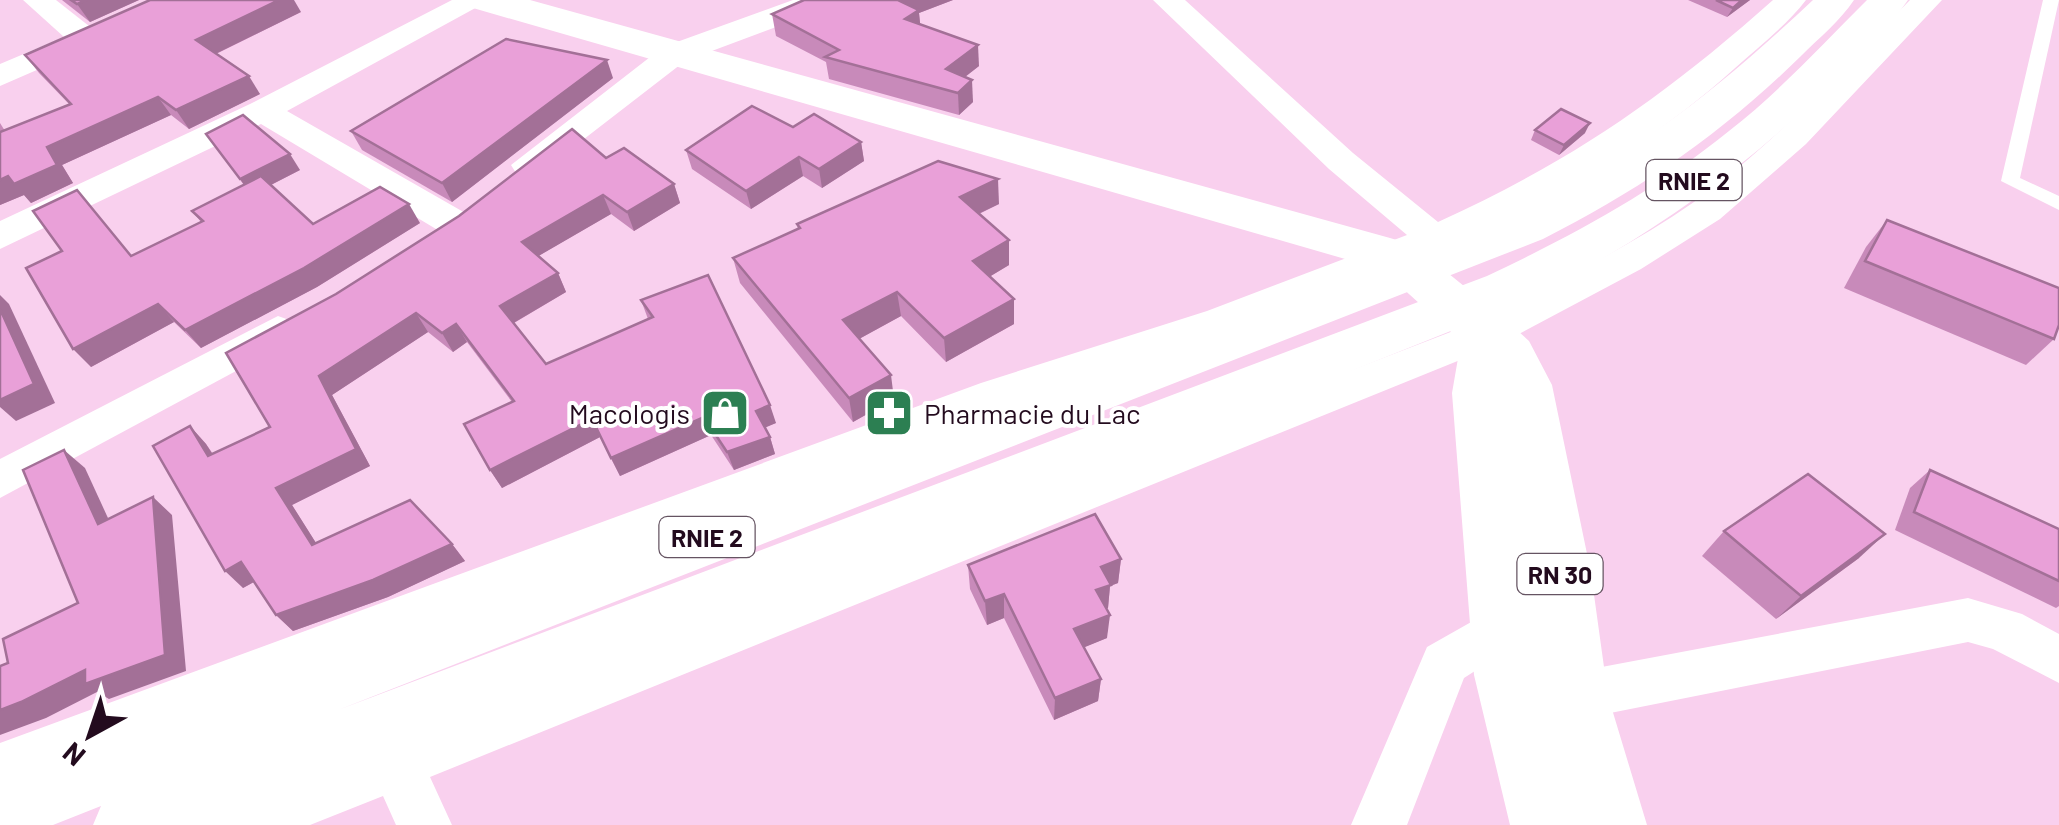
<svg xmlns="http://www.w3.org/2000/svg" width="2059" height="825" font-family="Barlow,sans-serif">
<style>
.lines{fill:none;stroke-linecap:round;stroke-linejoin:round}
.lane{fill:#fff;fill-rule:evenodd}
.street{fill:#fff;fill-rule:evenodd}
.secondary{fill:#fff;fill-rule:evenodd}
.primary{fill:#fff;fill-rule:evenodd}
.highway{fill:#fff;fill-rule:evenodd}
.wall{fill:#c88aba}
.shaded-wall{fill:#a37097}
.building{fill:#e9a0d8;stroke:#a37097;stroke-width:2.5}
.labels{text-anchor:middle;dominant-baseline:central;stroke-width:8;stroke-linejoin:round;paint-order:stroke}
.shield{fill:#fff;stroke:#655462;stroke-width:2.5}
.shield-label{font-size:25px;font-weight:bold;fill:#230b1e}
.poi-label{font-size:28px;fill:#230b1e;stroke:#fff;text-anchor:end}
</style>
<rect width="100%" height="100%" fill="#f9d0ee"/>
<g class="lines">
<path class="lane" d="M2043 0H2059L2020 178 2059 196V210L2001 181Z"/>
<g class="street">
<path d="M23 0H56L89 26 148 0H188L184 6 0 86V64L64 37Z"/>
<path d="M452 0H490L287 111 467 214 472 223 467 232 454 235 441 232 261 124 0 249V221L250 104Z"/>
<path d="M793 0H836L832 6 685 61 540 173H516L511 165 663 47Z"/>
<path d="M1153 0H1185L1353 153 1438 222C1572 161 1664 97 1773 0H1806C1786 26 1758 47 1734 69 1522 260 1237 319 978 418 652 543 325 666 0 795V743L981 383 1207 311 1407 235 1329 169Z"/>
<path d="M1910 0H1942L1806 144 1720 219 1641 269 1502 343 430 777 452 825H396L383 796 310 825H214L222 805 242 797 1474 323C1549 286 1625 250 1694 202 1774 145 1841 70 1910 0Z"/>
<path d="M278 316 292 321 298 331 292 341 0 498V459Z"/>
<path d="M1968 598 2022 614 2059 634V683L1993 649 1968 642 1575 720 1557 713 1549 696 1557 679 1575 672Z"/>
<path d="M1503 604 1520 610 1528 626 1520 642 1464 678 1407 825H1351L1427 647Z"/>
</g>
<path class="secondary" d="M468 0H530L1390 238C1411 244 1429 254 1441 273L1433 285C1407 293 1394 282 1373 267L473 8Z"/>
<path class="primary" d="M1416 256 1433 261 1506 320 1529 341 1552 385 1591 573 1608 696 1647 825H1510L1474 675 1452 393 1461 341 1399 285 1391 273 1399 261Z"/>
<path class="highway" d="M1813 0H1854C1840 21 1819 38 1801 56 1724 132 1639 191 1543 239L338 710 1487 276C1572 236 1655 191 1729 131 1779 92 1822 45 1867 0H1908C1891 25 1866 46 1846 68 1751 167 1645 240 1523 302L218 825H93L101 806 53 825H0V776L1509 216C1632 157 1714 93 1813 0Z"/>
</g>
<g class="wall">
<path d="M62 0H139L90 22Z"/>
<path d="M804 0H953L919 13 920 24 979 66 965 77 973 102 959 115 829 79 826 62 776 36 772 14Z"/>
<path d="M1688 0H1750L1727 17Z"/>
<path d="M301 12 216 54 260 94 189 129 171 115 62 165 73 183 31 203 24 195 0 205V123L5 131 69 104 39 73 25 55Z"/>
<path d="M613 78 452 202 362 150 351 131Z"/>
<path d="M793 127 861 142 864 161 822 188 803 176 751 209 692 169 686 150Z"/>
<path d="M1535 130 1585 133 1559 155 1531 140Z"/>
<path d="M206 134 300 170 271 185 313 224 420 223 317 287 201 348 174 322 91 367 62 251 131 256 201 222 192 211 244 185Z"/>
<path d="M606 158 674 184 680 203 634 231 611 214 538 256 558 273 566 292 514 323 546 364 648 319 641 300 776 423 765 427 770 437 775 454 734 470 711 435 620 476 600 437 502 488 490 470 512 402 467 342 453 352 428 332 332 395 370 466 292 505 316 543 452 544 465 561 388 597 293 631 276 615 254 582 243 588 190 426 206 444 213 454 270 427Z"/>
<path d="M999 204 979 214 1009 265 989 277 1014 299V324L946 362 901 316 859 339 894 399 853 422 740 283 733 258 798 229 797 224Z"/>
<path d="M1887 220 2054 339 2026 365 1844 288 1866 247Z"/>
<path d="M1930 470 2059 529V606L2056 608 1895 530 1910 488Z"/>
<path d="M1724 531 1859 558 1776 619 1702 556Z"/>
<path d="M1121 559 1118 583 1110 586 1108 608 1106 609 1107 638 1084 647 1101 679 1098 701 1054 720 1004 618 987 625 970 589 968 565Z"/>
</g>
<g class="shaded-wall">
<path d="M87 0H139L90 22 77 4Z"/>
<path d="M279 0H294L301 12 207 58 196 40Z"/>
<path d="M898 0H953L919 13 921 32 907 40Z"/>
<path d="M1742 0H1750L1727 17 1733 8Z"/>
<path d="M978 45 979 66 948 90 946 69Z"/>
<path d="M607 60 613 78 452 202 442 183Z"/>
<path d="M249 76 260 94 189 129 176 110Z"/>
<path d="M972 80 973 102 959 115 958 93Z"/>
<path d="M158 97 171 115 62 165 73 183 31 203 24 195 0 205V180L47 147Z"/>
<path d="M1590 123 1585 133 1559 155 1564 145Z"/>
<path d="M861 142 864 161 822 188 819 169Z"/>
<path d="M290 154 300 170 251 195 240 179Z"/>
<path d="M799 157 803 176 751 209 746 191Z"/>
<path d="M998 179 999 204 961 222 960 197Z"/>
<path d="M674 184 680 203 634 231 627 212Z"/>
<path d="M603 195 611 214 530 261 522 242Z"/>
<path d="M409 204 420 223 317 287 201 348 185 330Z"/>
<path d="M1009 240V265L974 286 973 261Z"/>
<path d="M558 273 566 292 510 325 500 306Z"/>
<path d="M897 292 901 316 848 345 843 320Z"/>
<path d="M0 295 9 304 55 403 16 421 0 407Z"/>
<path d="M1014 299V324L946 362 944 338Z"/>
<path d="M158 304 174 322 91 367 73 349Z"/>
<path d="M416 313 428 332 332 395 370 466 292 505 328 562 312 545 276 488 319 376Z"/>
<path d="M456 324 467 342 453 352 442 333Z"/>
<path d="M891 375 894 399 853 422 849 398Z"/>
<path d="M770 405 776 423 762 429 756 411Z"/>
<path d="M704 417 711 435 620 476 611 458Z"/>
<path d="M592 419 600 437 502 488 490 470Z"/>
<path d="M190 426 206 444 225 474 208 456Z"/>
<path d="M770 437 775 454 734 470 727 452Z"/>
<path d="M64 450 85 468 119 542 98 524Z"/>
<path d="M153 497 172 515 186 671 109 699 97 692 46 718 0 735V710Z"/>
<path d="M1885 534 1859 558 1776 619 1801 596Z"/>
<path d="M452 544 465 561 388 597 293 631 276 615Z"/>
<path d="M1121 559 1118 583 1110 586 1108 608 1094 614 1101 567Z"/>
<path d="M241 562 259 579 243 588 225 571Z"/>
<path d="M1004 594V618L987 625 985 601Z"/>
<path d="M1110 615 1107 638 1073 652 1074 629Z"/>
<path d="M1101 679 1098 701 1054 720 1055 698Z"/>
</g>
<g class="building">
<path d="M71 0H87L77 4Z"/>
<path d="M150 0H279L196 40 249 76 176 110 158 97 47 147 57 165 14 184 8 176 0 180V132L71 104 25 55Z"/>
<path d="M804 0H898L919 10 905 19 978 45 946 69 972 80 958 93 825 57 839 50 772 14Z"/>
<path d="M1716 0H1742L1733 8Z"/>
<path d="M506 39 607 60 442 183 351 131Z"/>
<path d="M752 106 793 127 814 114 861 142 819 169 799 157 746 191 686 150Z"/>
<path d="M1561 109 1590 123 1564 145 1535 130Z"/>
<path d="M243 115 290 154 240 179 206 134Z"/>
<path d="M572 129 606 158 624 148 674 184 627 212 603 195 522 242 558 273 500 306 546 364 653 317 641 300 708 275 770 405 756 411 770 437 727 452 704 417 611 458 592 419 490 470 464 424 514 401 456 324 442 333 416 313 319 376 356 449 276 488 312 545 410 500 452 544 373 580 276 615 241 562 225 571 153 446 190 426 208 456 270 427 226 353 336 294 459 216Z"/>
<path d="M938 161 998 179 960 197 1009 240 973 261 1014 299 944 338 897 292 843 320 891 375 849 398 733 258 800 228 797 224Z"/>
<path d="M261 176 313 224 380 187 409 204 304 268 185 330 158 304 73 349 26 268 62 251 33 211 77 190 131 256 203 221 192 211Z"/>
<path d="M1887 220 2059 288V325L2054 339 1865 261Z"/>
<path d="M0 309 34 384 0 400Z"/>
<path d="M64 450 98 524 153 497 165 655 85 684V670L21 702 0 710V666L8 663 3 639 78 603 23 470Z"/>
<path d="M1930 470 2059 529V581L1914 512Z"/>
<path d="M1808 474 1885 534 1801 596 1724 531Z"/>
<path d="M1095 514 1121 559 1101 567 1111 585 1096 590 1110 615 1074 629 1101 679 1055 698 1004 594 985 601 968 565Z"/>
</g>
<defs>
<g id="shop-square" transform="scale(2.5)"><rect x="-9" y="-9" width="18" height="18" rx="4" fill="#2c7f52" stroke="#fff"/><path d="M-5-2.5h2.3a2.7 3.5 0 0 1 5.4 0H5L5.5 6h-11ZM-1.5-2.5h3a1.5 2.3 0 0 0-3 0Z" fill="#fff"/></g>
<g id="pharmacy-square" transform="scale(2.5)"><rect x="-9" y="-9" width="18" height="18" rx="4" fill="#2c7f52" stroke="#fff"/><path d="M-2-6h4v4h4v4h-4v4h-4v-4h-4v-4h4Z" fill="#fff"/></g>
</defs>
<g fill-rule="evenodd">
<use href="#shop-square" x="725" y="413"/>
<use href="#pharmacy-square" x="889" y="413"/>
</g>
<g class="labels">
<g class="shield">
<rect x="1646.5" y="160" width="95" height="40" rx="8"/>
<rect x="659.5" y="517" width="95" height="40" rx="8"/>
<rect x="1517.5" y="554" width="85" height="40" rx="8"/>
</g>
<g class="shield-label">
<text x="1694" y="180">RNIE 2</text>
<text x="707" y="537">RNIE 2</text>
<text x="1560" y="574">RN 30</text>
</g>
<g class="poi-label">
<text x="690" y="413">Macologis</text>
<text x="924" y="413" text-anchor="start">Pharmacie du Lac</text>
</g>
</g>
<g transform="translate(90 735) rotate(220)" stroke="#ffffff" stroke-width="8" paint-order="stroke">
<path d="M0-8L18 38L0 25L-18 38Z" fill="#230b1e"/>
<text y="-15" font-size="28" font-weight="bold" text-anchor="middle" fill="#230b1e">N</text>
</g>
</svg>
